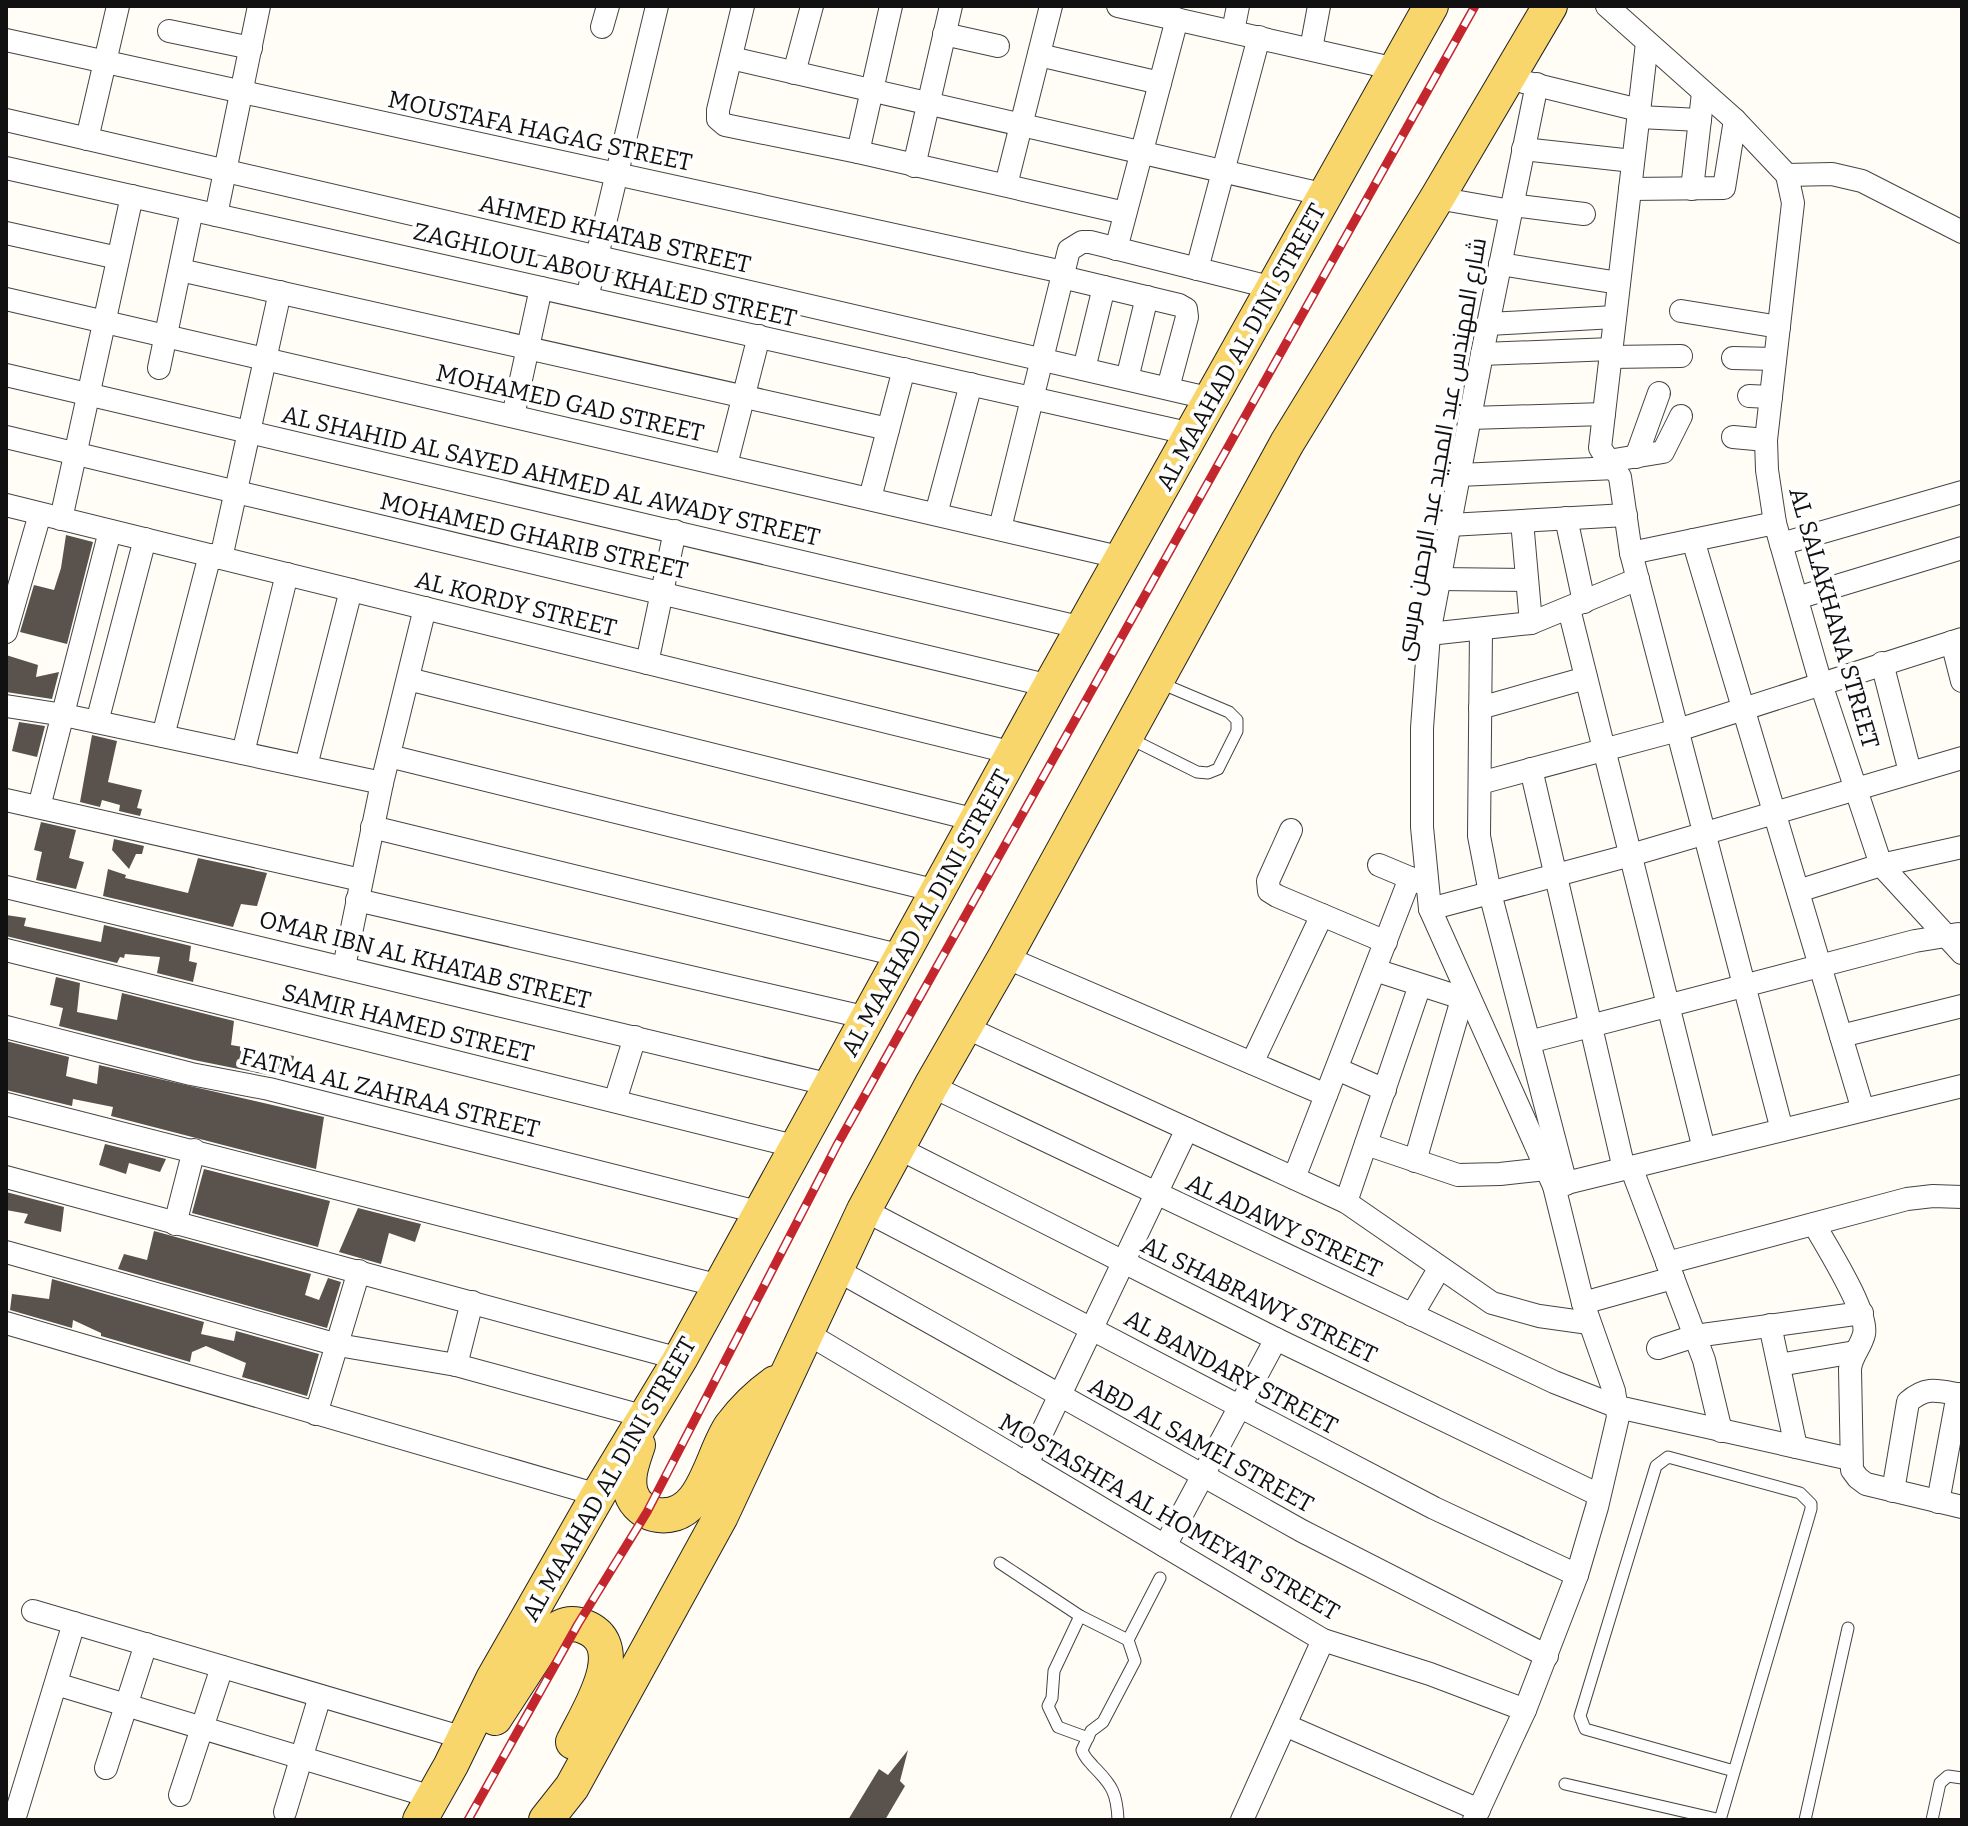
<svg xmlns="http://www.w3.org/2000/svg" width="1968" height="1826" font-family="Bitter,Cairo,serif">
<style>
.building{fill:#5a524d}
.lines{fill:none;stroke-linecap:round;stroke-linejoin:round}
.service-casing{stroke:#444;stroke-width:13}
.minor-casing{stroke:#444;stroke-width:24}
.primary-casing{stroke:#222;stroke-width:36}
.service{stroke:#fff;stroke-width:11}
.minor{stroke:#fff;stroke-width:22}
.primary{stroke:#f9d66b;stroke-width:34}
.rail-casing{stroke:#c4262e;stroke-width:9}
.rail{stroke:#fff;stroke-width:6;stroke-dasharray:18;stroke-linecap:butt}
.labels{text-anchor:middle;dominant-baseline:central;stroke-width:8;stroke-linejoin:round;paint-order:stroke}
.street-label{font-size:24px;fill:#111;stroke:#fff}
</style>
<rect width="100%" height="100%" fill="#fffdf5"/>
<g class="building">
<path d="M66 535 93 542 67 644 20 632 34 585 54 590 61 568Z"/>
<path d="M6 655 38 665 36 677 59 672 52 699 6 692Z"/>
<path d="M19 722 45 726 37 757 12 751Z"/>
<path d="M92 735 117 741 108 782 142 790 137 808 142 809 140 816 119 811 120 805 102 800 100 807 80 802Z"/>
<path d="M41 822 76 830 69 858 84 862 76 889 36 880 42 852 34 850Z"/>
<path d="M114 839 144 846 142 854H136L129 869 112 850Z"/>
<path d="M198 858 267 873 257 906 241 904 233 927 103 896 108 869 126 875 125 878 188 893Z"/>
<path d="M6 915 26 918 24 926 101 942 104 925 191 946 189 961 197 963 193 982 157 973 160 957 125 954 124 958 120 957 117 963 6 936Z"/>
<path d="M56 977 80 983 77 1012 117 1020 122 993 234 1021 231 1045 294 1056 291 1074 279 1071 278 1077 194 1060 59 1026 63 1008 50 1005Z"/>
<path d="M6 1041 69 1057 66 1076 97 1084 99 1065 324 1117 316 1169 111 1116 113 1107 73 1099 72 1106 6 1090Z"/>
<path d="M105 1144 166 1159 160 1172 129 1163 126 1174 99 1165Z"/>
<path d="M204 1169 330 1201 318 1247 192 1213Z"/>
<path d="M6 1192 64 1207 61 1232 24 1223 28 1214 6 1210Z"/>
<path d="M358 1208 421 1224 415 1242 389 1233 381 1264 339 1252Z"/>
<path d="M154 1231 311 1274 305 1295 319 1300 328 1278 341 1282 327 1328 118 1269 124 1254 147 1260Z"/>
<path d="M52 1279 204 1322 201 1334 234 1341 236 1331 319 1354 307 1396 242 1377 246 1363 206 1346 192 1352 190 1362 101 1336V1333L73 1320 72 1328 10 1310 12 1294 49 1299Z"/>
<path d="M908 1750 900 1781 905 1786 885 1820H848L879 1769 888 1775Z"/>
</g>
<g class="lines">
<g class="service-casing">
<g id="service">
<path d="M1129 738 1197 772 1208 773 1218 769 1237 731V720L1229 712 1158 682"/>
<path d="M1000 1563 1080 1616 1128 1640"/>
<path d="M1080 1616 1054 1671 1052 1698 1048 1706 1058 1727 1088 1738"/>
<path d="M1565 1784 1721 1820"/>
<path d="M1118 1820C1117 1793 1112 1785 1093 1766 1088 1760 1084 1757 1082 1750L1091 1731 1103 1722 1135 1661 1128 1640 1160 1578"/>
<path d="M1720 1820 1811 1509V1504L1800 1493 1668 1457 1656 1466 1580 1716 1585 1729 1734 1771"/>
<path d="M1805 1820 1848 1628"/>
<path d="M1932 1820 1940 1783 1948 1776 1962 1778"/>
</g>
</g>
<g class="minor-casing">
<g id="minor">
<path d="M743 6 718 110V119L725 125 858 152 1125 213"/>
<path d="M1118 6 1396 69"/>
<path d="M1607 6 1735 120 1787 175 1793 203 1766 440 1767 470 1775 523 1821 684 1881 865 1962 953"/>
<path d="M602 27 608 6"/>
<path d="M169 31 251 48"/>
<path d="M1233 31 1238 6"/>
<path d="M944 34 998 46"/>
<path d="M6 40 1063 272"/>
<path d="M1647 43 1600 448 1620 477 1631 553 1782 1130"/>
<path d="M1311 49 1319 6"/>
<path d="M1039 55 1160 83"/>
<path d="M731 58 1326 195"/>
<path d="M794 73 812 6"/>
<path d="M1524 82 1639 110"/>
<path d="M1639 117 1700 120"/>
<path d="M6 120 1212 399"/>
<path d="M87 139 118 6"/>
<path d="M1523 149 1633 161"/>
<path d="M858 152 891 6"/>
<path d="M914 166 951 6"/>
<path d="M6 168 1192 434"/>
<path d="M1787 175 1832 174 1862 181 1962 232"/>
<path d="M1006 185 1051 6"/>
<path d="M1630 189 1724 188 1735 120"/>
<path d="M1692 189 1703 93"/>
<path d="M1437 198 1511 211"/>
<path d="M1512 205 1584 214"/>
<path d="M216 215 259 6"/>
<path d="M6 233 118 258"/>
<path d="M1116 249 1177 19"/>
<path d="M1500 264 1619 283"/>
<path d="M1197 269 1259 37"/>
<path d="M180 270 888 429"/>
<path d="M1062 277 1179 305 1186 309 1187 317 1168 388"/>
<path d="M587 298 657 6"/>
<path d="M6 299 1123 558"/>
<path d="M1681 311 1779 327"/>
<path d="M1488 324 1615 317"/>
<path d="M1482 354 1612 349"/>
<path d="M1610 357 1681 356"/>
<path d="M1733 358 1775 359"/>
<path d="M159 368 192 210"/>
<path d="M1084 369 1104 287"/>
<path d="M6 375 1083 628"/>
<path d="M1127 379 1147 297"/>
<path d="M1749 396 1771 397"/>
<path d="M513 416 541 288"/>
<path d="M1470 418 1604 414"/>
<path d="M6 437 1050 686"/>
<path d="M1733 437 1766 440"/>
<path d="M1636 457 1659 393"/>
<path d="M1608 461 1663 452 1681 416"/>
<path d="M726 465 759 336"/>
<path d="M1459 475 1616 468"/>
<path d="M870 498 904 369"/>
<path d="M6 505 1013 753"/>
<path d="M936 514 971 384"/>
<path d="M1566 518 1584 602"/>
<path d="M61 519 132 196"/>
<path d="M1522 521 1531 623"/>
<path d="M1450 525 1626 515"/>
<path d="M1000 528 1069 250 1082 242H1090L1274 288"/>
<path d="M1693 540 1863 1110"/>
<path d="M1781 544 1962 492"/>
<path d="M1631 553 1775 523"/>
<path d="M221 558 280 292"/>
<path d="M1439 579 1527 580"/>
<path d="M1797 598 1962 548"/>
<path d="M1569 609 1704 1149"/>
<path d="M1481 630 1479 836 1490 893 1566 1184"/>
<path d="M6 632 40 514"/>
<path d="M1429 634 1531 623 1638 579"/>
<path d="M1952 642 1962 681"/>
<path d="M647 663 675 531"/>
<path d="M1882 663 1910 772"/>
<path d="M408 679 976 820"/>
<path d="M6 706 64 715 382 783"/>
<path d="M1480 708 1586 678"/>
<path d="M97 722 145 539"/>
<path d="M163 736 210 555"/>
<path d="M243 753 287 574"/>
<path d="M389 756 937 891"/>
<path d="M306 766 351 590"/>
<path d="M1531 769 1624 1169"/>
<path d="M1480 783 1678 730 1962 639"/>
<path d="M6 800 361 880"/>
<path d="M39 807 110 531"/>
<path d="M372 827 902 956"/>
<path d="M1291 830 1268 881 1269 891 1277 896 1386 942"/>
<path d="M1379 865 1422 883"/>
<path d="M6 887 831 1085"/>
<path d="M1798 891 1881 865 1962 847"/>
<path d="M357 900 868 1018"/>
<path d="M1430 909 1631 855 1962 758"/>
<path d="M6 950 798 1147"/>
<path d="M1005 957 1326 1095"/>
<path d="M344 967 382 783 425 608"/>
<path d="M1375 970 1462 998"/>
<path d="M6 1027 191 1074 269 1089 762 1213"/>
<path d="M965 1027 1346 1202 1492 1303 1539 1316 1589 1323"/>
<path d="M1841 1036 1962 1006"/>
<path d="M1529 1042 1915 941 1958 934"/>
<path d="M1252 1063 1322 915"/>
<path d="M1337 1069 1385 1090"/>
<path d="M931 1086 1554 1382 1618 1407 1850 1459"/>
<path d="M615 1101 635 1037"/>
<path d="M6 1104 720 1286"/>
<path d="M1366 1144 1458 1175 1500 1174 1546 1169"/>
<path d="M898 1148 1276 1339 1599 1495"/>
<path d="M1415 1161 1465 989"/>
<path d="M1631 1167 1704 1360 1721 1431"/>
<path d="M6 1177 680 1359"/>
<path d="M1294 1178 1410 878"/>
<path d="M1554 1186 1962 1086"/>
<path d="M1346 1202 1420 985"/>
<path d="M864 1210 1434 1508 1577 1575"/>
<path d="M175 1224 194 1150"/>
<path d="M1814 1224C1826 1246 1869 1312 1864 1334 1861 1347 1851 1356 1850 1369L1852 1470 1858 1478 1866 1484 1962 1507"/>
<path d="M6 1252 338 1345 456 1365 646 1417"/>
<path d="M1667 1263 1907 1199 1933 1196 1962 1197"/>
<path d="M835 1269 1302 1531 1547 1656"/>
<path d="M1583 1303 1673 1278"/>
<path d="M1412 1315 1439 1269"/>
<path d="M6 1323 598 1495"/>
<path d="M1770 1325 1796 1447"/>
<path d="M805 1332 1323 1640 1430 1674 1525 1710"/>
<path d="M1658 1348 1695 1336 1862 1313"/>
<path d="M456 1365 472 1302"/>
<path d="M1779 1365 1855 1352"/>
<path d="M316 1414 359 1271"/>
<path d="M1027 1464 1187 1129"/>
<path d="M1893 1491 1908 1402C1927 1385 1939 1391 1962 1395"/>
<path d="M1938 1502 1958 1394"/>
<path d="M1165 1546 1276 1339"/>
<path d="M33 1611 464 1738"/>
<path d="M56 1684 432 1797"/>
<path d="M1285 1725 1479 1810"/>
<path d="M106 1768 146 1644"/>
<path d="M180 1795 222 1667"/>
<path d="M285 1812 320 1696"/>
<path d="M14 1820 74 1623"/>
<path d="M1242 1820 1323 1640"/>
<path d="M1474 1820 1525 1710 1577 1575 1597 1507 1618 1417 1614 1391 1583 1303 1554 1186 1430 909 1422 827V728L1429 634 1482 354 1537 84"/>
</g>
</g>
<g class="primary-casing">
<g id="primary">
<path d="M638 1445C633 1460 626 1477 631 1493 635 1505 645 1513 658 1515 704 1521 711 1454 731 1426 743 1410 758 1395 775 1383"/>
<path d="M495 1718 547 1638C557 1627 569 1620 585 1627 632 1646 587 1713 573 1742"/>
<path d="M420 1820 451 1765 493 1679 598 1495 680 1359 1050 686 1431 6"/>
<path d="M546 1820 572 1787 721 1516 864 1210 931 1086 1005 957 1287 443 1437 198 1550 6"/>
</g>
</g>
<use href="#service" class="service"/>
<use href="#minor" class="minor"/>
<use href="#primary" class="primary"/>
<g class="rail-casing">
<path id="rail" d="M468 1820 578 1624 647 1512 837 1145 1475 6"/>
</g>
<use href="#rail" class="rail"/>
</g>
<g class="labels">
<g class="street-label">
<text transform="translate(540 131) rotate(12)">MOUSTAFA HAGAG STREET</text>
<text transform="translate(615 234) rotate(13)">AHMED KHATAB STREET</text>
<text transform="translate(605 275) rotate(13)">ZAGHLOUL ABOU KHALED STREET</text>
<text transform="translate(1241 347) rotate(-61)">AL MAAHAD AL DINI STREET</text>
<text transform="translate(570 403) rotate(13)">MOHAMED GAD STREET</text>
<text transform="translate(1441 449) rotate(-80)">شارع المهندس عبد المجيد عبد الرحمن مرسى</text>
<text transform="translate(551 476) rotate(13)">AL SHAHID AL SAYED AHMED AL AWADY STREET</text>
<text transform="translate(534 536) rotate(13)">MOHAMED GHARIB STREET</text>
<text transform="translate(516 604) rotate(14)">AL KORDY STREET</text>
<text transform="translate(1834 618) rotate(74)">AL SALAKHANA STREET</text>
<text transform="translate(926 913) rotate(-61)">AL MAAHAD AL DINI STREET</text>
<text transform="translate(425 960) rotate(14)">OMAR IBN AL KHATAB STREET</text>
<text transform="translate(408 1023) rotate(14)">SAMIR HAMED STREET</text>
<text transform="translate(390 1093) rotate(14)">FATMA AL ZAHRAA STREET</text>
<text transform="translate(1284 1226) rotate(25)">AL ADAWY STREET</text>
<text transform="translate(1259 1300) rotate(26)">AL SHABRAWY STREET</text>
<text transform="translate(1231 1372) rotate(28)">AL BANDARY STREET</text>
<text transform="translate(1201 1445) rotate(29)">ABD AL SAMEI STREET</text>
<text transform="translate(609 1479) rotate(-60)">AL MAAHAD AL DINI STREET</text>
<text transform="translate(1169 1517) rotate(30)">MOSTASHFA AL HOMEYAT STREET</text>
</g>
</g>
<rect width="1968" height="1826" fill="none" stroke="#111111" stroke-width="16"/>
</svg>
